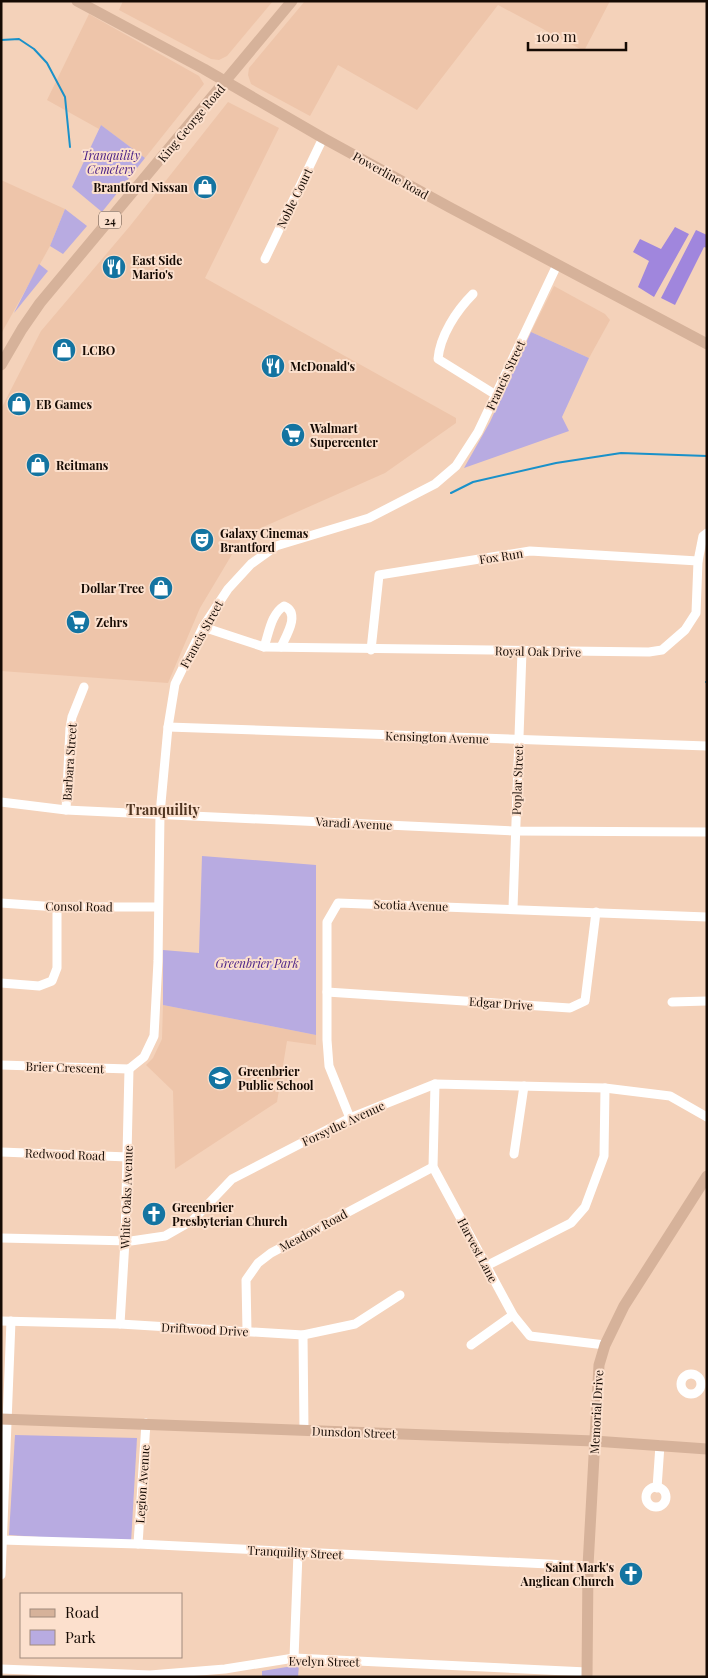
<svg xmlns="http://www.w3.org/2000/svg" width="708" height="1678" font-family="'Playfair Display',serif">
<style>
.built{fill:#eec5aa}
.green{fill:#b8abe1}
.forest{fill:#a086dd}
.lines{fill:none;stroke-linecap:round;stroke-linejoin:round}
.stream{stroke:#1a91c9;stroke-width:2}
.minor{stroke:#fff;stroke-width:9}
.major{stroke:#d6b29a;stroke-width:11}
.labels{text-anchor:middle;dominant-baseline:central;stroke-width:4;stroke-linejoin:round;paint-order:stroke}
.shield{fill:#fce0cd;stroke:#5a4a40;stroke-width:1}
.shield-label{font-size:11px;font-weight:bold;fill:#150a03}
.street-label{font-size:12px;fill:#150a03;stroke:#fce0cd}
.park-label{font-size:12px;font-style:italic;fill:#4b2287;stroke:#fce0cd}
.poi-label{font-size:12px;font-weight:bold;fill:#150a03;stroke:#fce0cd;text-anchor:start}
.neighbourhood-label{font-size:14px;font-weight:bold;fill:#4f3420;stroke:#fce0cd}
</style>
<rect width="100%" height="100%" fill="#f4d2ba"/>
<g class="built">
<path d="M123 1H273L227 56 219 60 211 59 119 10Z"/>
<path d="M305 1H610L584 51 498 5 417 110 338 65 310 116 251 84 248 75 249 68Z"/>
<path d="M89 14 199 76 204 84 145 158 101 125 99 129 47 100Z"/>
<path d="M228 102 279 128 205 278 456 418V423L385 473 243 536 200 608 168 683 1 671V409L41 331 130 226Z"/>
<path d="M1 180 65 209 50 246 1 334Z"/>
<path d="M554 286 605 314 610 320 589 358 531 332Z"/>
<path d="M163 1005 316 1035V1045L287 1041 277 1102 175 1169 173 1091 146 1065 153 1058 162 1039Z"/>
</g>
<g class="green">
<path d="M101 125 145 158 102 212 72 187Z"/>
<path d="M65 209 87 226 63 254 50 246Z"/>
<path d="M39 264 48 271 14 313Z"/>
<path d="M531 332 589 358 562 417 569 431 464 468 490 422Z"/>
<path d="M202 856 316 865V1035L163 1005V950L199 953Z"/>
<path d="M15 1435 137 1438 131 1543 9 1535Z"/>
<path d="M299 1665 298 1677H262V1671Z"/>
</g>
<g class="forest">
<path d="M675 227 689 234 654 297 638 287 649 261 633 252 640 239 661 249Z"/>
<path d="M696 230 707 235V248L704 247 675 305 661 298Z"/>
</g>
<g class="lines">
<g class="stream">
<path d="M1 40 19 39 34 49 47 63 65 97 70 147"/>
<path d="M451 493 473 482 556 463 621 453 707 456"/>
<path d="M706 682H707"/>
</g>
<g class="minor">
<path d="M265 259 323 138"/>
<path d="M473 294C456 311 440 336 438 359L496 395"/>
<path d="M203 627 264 647 649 652 662 650 685 630 696 613 698 561 703 536 707 533"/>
<path d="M264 647C269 633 271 614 284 606 301 613 286 636 281 647"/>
<path d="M371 650 379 575 530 551 698 561"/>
<path d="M168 727 707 746"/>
<path d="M1 802 66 810 515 831 707 832"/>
<path d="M66 810 70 728 72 717 84 687"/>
<path d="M1 903 57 907H158"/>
<path d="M513 908 522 651"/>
<path d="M1 983 39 986 52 981 57 968V907"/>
<path d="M327 992 570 1008 585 1001 596 912"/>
<path d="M672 1002 707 1001"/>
<path d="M1 1065 129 1069"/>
<path d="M129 1069 144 1057 154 1036 158 961 160 814 168 727 175 684 203 627 228 589 251 564 276 546 369 518 435 484 456 466 478 432 557 265"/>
<path d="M435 1084 433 1167 513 1315 530 1336 605 1345"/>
<path d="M350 1118 329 1066 327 1040V922L338 903 707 917"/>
<path d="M1 1152 128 1157"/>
<path d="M514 1154 524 1086"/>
<path d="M1 1238 131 1241 165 1236 193 1220 232 1179 350 1118 435 1084 605 1088 670 1096 707 1117"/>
<path d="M486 1266 571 1223 585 1207 604 1156 605 1088"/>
<path d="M1 1321 120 1324 303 1335 355 1324 400 1295"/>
<path d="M120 1324 125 1241 129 1069"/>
<path d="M247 1331 246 1280 258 1263 271 1253 433 1167"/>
<path d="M303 1335 304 1430"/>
<path d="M471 1345 513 1315"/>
<circle cx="691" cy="1384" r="10"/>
<circle cx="656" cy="1497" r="10"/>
<path d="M657 1488 660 1445"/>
<path d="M1 1540 138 1544 588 1566"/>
<path d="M138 1544 146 1423"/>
<path d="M1 1575 11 1321"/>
<path d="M294 1658 298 1553"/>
<path d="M1 1669 150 1675 225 1669 294 1658 587 1672"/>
</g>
<g class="major">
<path d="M77 1 204 69 323 138 449 207 707 344"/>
<path d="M1 365 22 329 40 303 292 1"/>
<path d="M1 1419 594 1441 707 1449"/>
<path d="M587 1677 588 1566 599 1365 605 1345 624 1306 707 1176"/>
</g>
</g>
<defs>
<g id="shop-disc" transform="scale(1.25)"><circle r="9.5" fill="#1474a1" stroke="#fce0cd"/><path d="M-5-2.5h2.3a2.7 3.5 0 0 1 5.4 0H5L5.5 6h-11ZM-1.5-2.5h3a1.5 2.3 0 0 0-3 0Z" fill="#fff"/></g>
<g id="restaurant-disc" transform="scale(1.25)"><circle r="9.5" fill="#1474a1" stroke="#fce0cd"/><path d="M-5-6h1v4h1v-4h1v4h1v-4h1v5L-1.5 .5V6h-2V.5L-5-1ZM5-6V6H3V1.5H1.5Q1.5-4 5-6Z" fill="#fff"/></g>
<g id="supermarket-disc" transform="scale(1.25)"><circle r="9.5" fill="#1474a1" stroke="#fce0cd"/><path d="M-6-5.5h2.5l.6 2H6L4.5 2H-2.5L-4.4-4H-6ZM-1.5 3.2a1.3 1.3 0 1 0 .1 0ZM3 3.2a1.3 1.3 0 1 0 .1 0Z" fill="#fff"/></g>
<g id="theatre-disc" transform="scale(1.25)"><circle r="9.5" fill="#1474a1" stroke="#fce0cd"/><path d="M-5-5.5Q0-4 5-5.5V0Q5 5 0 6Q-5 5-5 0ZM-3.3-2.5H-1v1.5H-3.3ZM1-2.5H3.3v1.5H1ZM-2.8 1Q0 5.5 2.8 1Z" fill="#fff"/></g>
<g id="school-disc" transform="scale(1.25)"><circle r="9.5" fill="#1474a1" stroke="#fce0cd"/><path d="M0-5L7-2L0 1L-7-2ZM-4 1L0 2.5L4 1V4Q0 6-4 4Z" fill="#fff"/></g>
<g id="church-disc" transform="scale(1.25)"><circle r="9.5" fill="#1474a1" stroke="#fce0cd"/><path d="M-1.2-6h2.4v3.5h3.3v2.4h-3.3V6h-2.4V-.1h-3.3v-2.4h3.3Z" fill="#fff"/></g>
</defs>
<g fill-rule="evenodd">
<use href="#shop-disc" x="205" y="187"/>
<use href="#restaurant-disc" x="114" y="267"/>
<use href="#shop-disc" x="64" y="350"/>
<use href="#restaurant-disc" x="273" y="366"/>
<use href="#shop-disc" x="19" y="404"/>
<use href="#supermarket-disc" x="293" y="435"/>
<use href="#shop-disc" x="38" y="465"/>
<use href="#theatre-disc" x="202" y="540"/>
<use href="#shop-disc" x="161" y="588"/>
<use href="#supermarket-disc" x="78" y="622"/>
<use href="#school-disc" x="220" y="1078"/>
<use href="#church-disc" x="154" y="1214"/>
<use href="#church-disc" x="631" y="1574"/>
</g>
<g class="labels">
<rect class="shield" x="99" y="211.5" width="22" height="17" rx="4"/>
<g class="shield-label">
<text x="110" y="220">24</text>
</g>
<g class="street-label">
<text transform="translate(191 123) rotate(-50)">King George Road</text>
<text transform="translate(391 175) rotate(29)">Powerline Road</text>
<text transform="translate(294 198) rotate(-64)">Noble Court</text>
<text transform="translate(505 375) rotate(-65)">Francis Street</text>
<text transform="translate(501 556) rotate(-9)">Fox Run</text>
<text transform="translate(201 634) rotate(-61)">Francis Street</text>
<text transform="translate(538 651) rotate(1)">Royal Oak Drive</text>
<text transform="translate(437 737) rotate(2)">Kensington Avenue</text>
<text transform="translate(69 762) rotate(-86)">Barbara Street</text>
<text transform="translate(517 780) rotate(-88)">Poplar Street</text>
<text transform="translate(354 823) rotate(3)">Varadi Avenue</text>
<text transform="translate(411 905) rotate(2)">Scotia Avenue</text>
<text transform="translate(79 906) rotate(1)">Consol Road</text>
<text transform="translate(501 1003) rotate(4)">Edgar Drive</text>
<text transform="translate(65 1067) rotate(2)">Brier Crescent</text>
<text transform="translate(343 1123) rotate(-25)">Forsythe Avenue</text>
<text transform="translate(65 1154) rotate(2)">Redwood Road</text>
<text transform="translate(126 1197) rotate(-88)">White Oaks Avenue</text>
<text transform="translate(313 1230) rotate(-28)">Meadow Road</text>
<text transform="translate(478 1250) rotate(62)">Harvest Lane</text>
<text transform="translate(205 1329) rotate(3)">Driftwood Drive</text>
<text transform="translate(596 1412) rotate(-87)">Memorial Drive</text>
<text transform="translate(354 1432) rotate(2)">Dunsdon Street</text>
<text transform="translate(142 1484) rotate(-86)">Legion Avenue</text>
<text transform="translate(295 1552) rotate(3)">Tranquility Street</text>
<text transform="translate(324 1661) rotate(1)">Evelyn Street</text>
</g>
<g class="park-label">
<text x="111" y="155">Tranquility<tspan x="111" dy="14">Cemetery</tspan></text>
<text x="257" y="963">Greenbrier Park</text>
</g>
<g class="poi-label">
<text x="188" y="187" text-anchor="end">Brantford Nissan</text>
<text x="132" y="260">East Side<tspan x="132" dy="14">Mario's</tspan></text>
<text x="82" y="350">LCBO</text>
<text x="290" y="366">McDonald's</text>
<text x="36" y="404">EB Games</text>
<text x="310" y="428">Walmart<tspan x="310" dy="14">Supercenter</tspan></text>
<text x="56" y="465">Reitmans</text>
<text x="220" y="533">Galaxy Cinemas<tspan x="220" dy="14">Brantford</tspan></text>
<text x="144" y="588" text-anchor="end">Dollar Tree</text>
<text x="96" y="622">Zehrs</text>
<text x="238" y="1071">Greenbrier<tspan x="238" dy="14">Public School</tspan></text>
<text x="172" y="1207">Greenbrier<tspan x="172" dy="14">Presbyterian Church</tspan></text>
<text x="614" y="1567" text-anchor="end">Saint Mark's<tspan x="614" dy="14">Anglican Church</tspan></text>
</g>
<g class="neighbourhood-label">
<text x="163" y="809">Tranquility</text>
</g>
</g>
<rect width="708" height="1678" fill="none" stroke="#150a03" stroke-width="5"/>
<rect x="20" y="1593" width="162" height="65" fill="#fce0cd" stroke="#a08a7c"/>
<rect x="30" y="1609" width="25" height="8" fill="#d6b29a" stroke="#a08a7c"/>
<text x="65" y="1618" font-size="15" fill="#150a03">Road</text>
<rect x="30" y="1630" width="25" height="15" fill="#b8abe1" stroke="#a08a7c"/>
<text x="65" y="1643" font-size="15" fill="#150a03">Park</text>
<path d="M528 42v8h98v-8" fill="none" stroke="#150a03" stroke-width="2.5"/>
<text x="536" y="42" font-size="15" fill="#150a03" stroke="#fce0cd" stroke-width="4" paint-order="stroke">100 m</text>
</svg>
